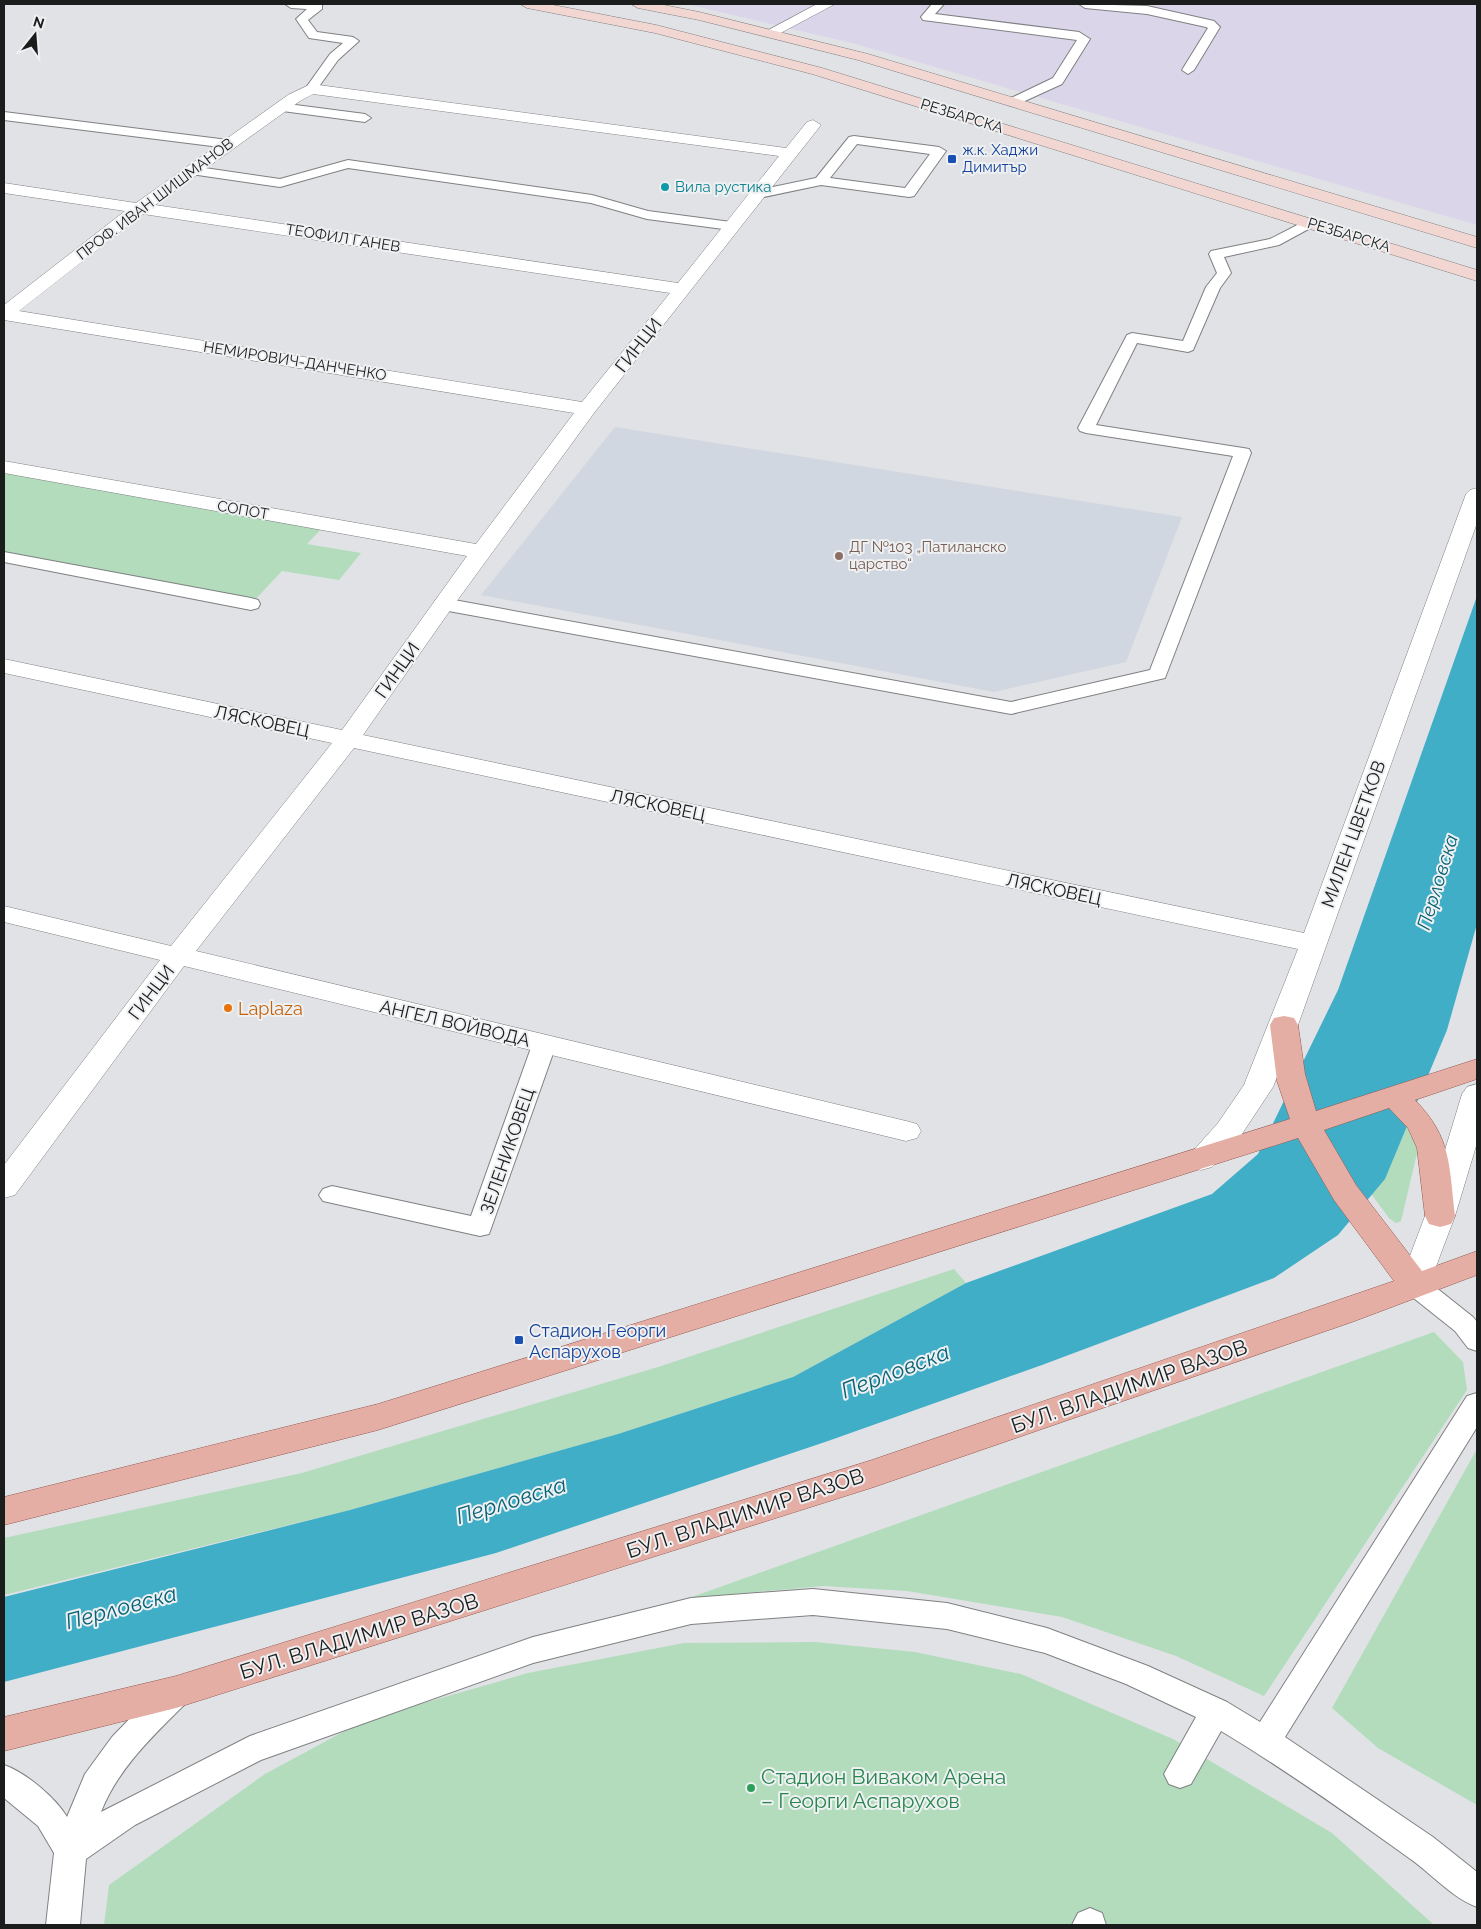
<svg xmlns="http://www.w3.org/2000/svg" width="1481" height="1929" font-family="Raleway,sans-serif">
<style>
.industrial{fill:#dbd5ea}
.built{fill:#d1d7e0}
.green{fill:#b2dcbc}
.water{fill:#41aec7}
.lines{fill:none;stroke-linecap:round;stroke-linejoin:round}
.lane-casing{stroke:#7f8082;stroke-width:2}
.street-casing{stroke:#7f8082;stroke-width:1}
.secondary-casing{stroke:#7f8082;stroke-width:1}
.primary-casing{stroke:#93584e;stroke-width:1}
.lane{fill:#fff;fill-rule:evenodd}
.street{fill:#fff;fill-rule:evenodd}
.secondary{fill:#f2d6d2;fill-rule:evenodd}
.primary{fill:#e5aea5;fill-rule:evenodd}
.transit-dot{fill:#1a4fb4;stroke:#eef0f2;stroke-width:2}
.culture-dot{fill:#0f9aa8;stroke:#eef0f2;stroke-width:2}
.education-dot{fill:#8d6e63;stroke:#eef0f2;stroke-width:2}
.food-dot{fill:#e8710a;stroke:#eef0f2;stroke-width:2}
.leisure-dot{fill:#2e9e5b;stroke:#eef0f2;stroke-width:2}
.labels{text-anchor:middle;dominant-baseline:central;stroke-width:4;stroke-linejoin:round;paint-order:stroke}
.far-street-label{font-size:15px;fill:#1b1c1c;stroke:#eef0f2}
.far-transit-label{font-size:15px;fill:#164399;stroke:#eef0f2;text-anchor:start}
.far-culture-label{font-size:15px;fill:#0d838f;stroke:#eef0f2;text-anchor:start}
.far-education-label{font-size:15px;fill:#785e54;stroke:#eef0f2;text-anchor:start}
.street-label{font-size:18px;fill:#1b1c1c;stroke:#eef0f2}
.food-label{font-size:18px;fill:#c56008;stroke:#eef0f2;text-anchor:start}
.transit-label{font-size:18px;fill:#164399;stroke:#eef0f2;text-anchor:start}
.water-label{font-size:19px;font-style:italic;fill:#066275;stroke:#eef0f2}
.near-street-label{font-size:21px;fill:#1b1c1c;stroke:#eef0f2}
.near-leisure-label{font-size:21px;fill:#27864d;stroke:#eef0f2;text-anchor:start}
.near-water-label{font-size:22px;font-style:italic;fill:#066275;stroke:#eef0f2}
</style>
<rect width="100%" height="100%" fill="#e1e2e5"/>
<path class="industrial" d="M686 4H1477V225L856 44Z"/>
<path class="built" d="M615 427 1182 517 1126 662 994 692 481 595Z"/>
<g class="green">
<path d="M4 467 325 525 307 544 361 553 339 580 282 571 251 604 4 557Z"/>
<path d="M1405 1125 1411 1128 1418 1149 1401 1221 1396 1223 1389 1218 1355 1172Z"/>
<path d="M954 1269 966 1283 793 1377 618 1434 350 1510 4 1595V1538L302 1473 658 1367Z"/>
<path d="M1434 1332 1463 1362 1467 1390 1264 1696 1176 1656 1062 1617 907 1591 823 1586 689 1598Z"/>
<path d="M1477 1449V1805L1378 1748 1332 1708Z"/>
<path d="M815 1642 915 1652 1021 1674 1173 1739 1332 1833 1434 1925H104L109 1885 265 1774 365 1720 528 1673 684 1643Z"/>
</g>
<path class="water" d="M1477 596V924L1447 1030 1385 1179 1338 1235 1274 1278 1042 1365 828 1441 496 1553 4 1682V1597L350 1510 618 1434 793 1377 966 1283 1212 1194 1258 1154 1338 990Z"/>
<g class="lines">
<g class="lane-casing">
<g id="lane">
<path d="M285 4 322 5V9L308 20 317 32 353 37 359 41 338 60 315 92 311 93 305 89 330 54 343 43 309 38 296 19 307 9 291 8Z"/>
<path d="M932 4H944L935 14 1079 32 1090 39 1062 84 1014 106 1009 105 1008 102 1009 99 1053 78 1077 40 923 20 921 17Z"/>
<path d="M1079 4 1147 6 1214 21 1220 27 1194 70 1188 74 1182 70 1208 28 1206 27 1147 14 1085 8Z"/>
<path d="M280 103 365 114 371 118 365 122 275 110 274 107Z"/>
<path d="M4 112 228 140 235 144 228 148 4 120Z"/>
<path d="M854 136 939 147 946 151 914 196 909 197 821 185 759 198 752 194 754 191 816 178 849 137ZM857 144 930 154 905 188 830 178Z"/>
<path d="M348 160 592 195 648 211 731 222 738 226 731 230 647 219 591 203 348 168 280 187 191 174 184 170 191 166 280 179Z"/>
<path d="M1309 219 1314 220 1316 223 1314 226 1279 245 1224 257 1231 273 1220 288 1193 350 1188 352 1137 343 1096 425 1243 448 1249 449 1251 453 1165 678 1011 714 443 610 436 608 434 604 436 600 443 598 1011 702 1150 670 1233 456 1086 433 1080 431 1078 428 1127 335 1132 333 1183 341 1206 287 1217 273 1209 254 1211 251 1270 239Z"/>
<path d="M4 552 251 598 258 600 260 604 258 608 251 610 4 562Z"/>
<path d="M544 1037 552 1039 556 1045 489 1234 480 1236 323 1201 319 1195 323 1189 332 1186 471 1216 532 1045 536 1039Z"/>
<path d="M1415 1275 1424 1278 1473 1317 1477 1322V1351L1468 1348 1455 1331 1406 1292 1402 1285 1406 1278Z"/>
<path d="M1477 1393V1427L1285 1737 1433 1837 1477 1872V1907C1451 1897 1432 1874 1409 1858 1348 1814 1286 1770 1221 1731L1191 1784 1180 1788 1169 1784 1164 1774 1196 1717 1126 1684 1045 1653 947 1629 813 1615 691 1624 533 1663 261 1760 135 1825 86 1859 80 1925H46L54 1853 38 1826 4 1798V1765C25 1772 56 1798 67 1817L85 1774 112 1737 165 1682 176 1679 187 1682 191 1692 187 1702C154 1735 118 1768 101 1812L250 1736 533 1637 691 1598 813 1589 947 1603 1047 1628 1148 1666 1227 1702 1260 1722 1467 1396Z"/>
<path d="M1090 1908 1102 1913 1106 1925H1072L1078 1913Z"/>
</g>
</g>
<g class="street-casing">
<g id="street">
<path d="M817 4H835L775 36H765L763 33Z"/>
<path d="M311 84 786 148 807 122 813 120 821 125 594 413 451 609 363 735 1304 933 1466 494 1470 490 1477 488V523L1298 1025 1273 1087 1240 1137 1212 1167 1201 1170 1190 1167 1186 1159 1218 1123 1244 1085 1298 949 354 748 196 951 906 1121 917 1124 921 1131 917 1138 906 1141 184 966 15 1195 4 1198V1165L160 960 4 922V906L171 946 332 743 4 673V659L342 730 467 556 4 473V461L476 544 574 413 4 320V305L125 211 4 193V183L136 203 288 95ZM313 94 779 156 678 283 155 205 300 101ZM143 214 670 293 582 402 19 311Z"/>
<path d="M1477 1084V1143L1455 1216 1426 1293 1415 1297 1404 1293 1399 1285 1425 1216 1462 1094 1467 1087Z"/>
</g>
</g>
<g class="secondary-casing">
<g id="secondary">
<path d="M520 4H548L656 25 822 68 1477 270V281L812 74 655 33 527 8Z"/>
<path d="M631 4H659L699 12 868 54 1477 237V248L858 60 699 20 638 8Z"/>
</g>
</g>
<g class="primary-casing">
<path id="primary" d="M1284 1016 1294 1018 1298 1025 1305 1074 1316 1111 1477 1059V1079L1415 1100C1452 1138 1449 1166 1455 1216L1451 1224 1440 1227 1429 1224 1425 1216 1417 1148 1408 1128 1389 1108 1324 1130 1356 1185 1422 1271 1477 1251V1275L1352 1322 874 1487 176 1708 4 1751V1717L176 1676 872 1460 1394 1281 1334 1200 1298 1138 378 1430 4 1525V1497L378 1404 1290 1119 1277 1081 1270 1025 1274 1018Z"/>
</g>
<use href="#lane" class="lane"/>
<use href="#street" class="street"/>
<use href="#secondary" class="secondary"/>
<use href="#primary" class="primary"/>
</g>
<g class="transit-dot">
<rect x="947" y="154" width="10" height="10" rx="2.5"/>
<rect x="514" y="1335" width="10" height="10" rx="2.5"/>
</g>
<circle class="culture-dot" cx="665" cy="187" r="5"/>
<circle class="education-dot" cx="839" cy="556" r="5"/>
<circle class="food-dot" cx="228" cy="1008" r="5"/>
<circle class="leisure-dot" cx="751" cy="1788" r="5"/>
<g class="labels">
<g class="far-street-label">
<text transform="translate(962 116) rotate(17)">РЕЗБАРСКА</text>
<text transform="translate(155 199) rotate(-37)">ПРОФ. ИВАН ШИШМАНОВ</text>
<text transform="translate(1349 235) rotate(17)">РЕЗБАРСКА</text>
<text transform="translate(343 238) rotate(9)">ТЕОФИЛ ГАНЕВ</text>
<text transform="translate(295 361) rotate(9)">НЕМИРОВИЧ-ДАНЧЕНКО</text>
<text transform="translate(243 510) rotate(10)">СОПОТ</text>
</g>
<g class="far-transit-label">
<text x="962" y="150">ж.к. Хаджи<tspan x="962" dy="17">Димитър</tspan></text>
</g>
<g class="far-culture-label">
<text x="675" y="187">Вила рустика</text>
</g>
<g class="far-education-label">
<text x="849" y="547">ДГ №103 „Патиланско<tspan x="849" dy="17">царство“</tspan></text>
</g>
<g class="street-label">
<text transform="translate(638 345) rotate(-52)">ГИНЦИ</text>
<text transform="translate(397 670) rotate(-55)">ГИНЦИ</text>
<text transform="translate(262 721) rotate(12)">ЛЯСКОВЕЦ</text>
<text transform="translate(658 805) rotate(12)">ЛЯСКОВЕЦ</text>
<text transform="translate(1353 834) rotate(-70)">МИЛЕН ЦВЕТКОВ</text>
<text transform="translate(1054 889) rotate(12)">ЛЯСКОВЕЦ</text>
<text transform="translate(151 992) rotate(-53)">ГИНЦИ</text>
<text transform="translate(455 1023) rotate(13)">АНГЕЛ ВОЙВОДА</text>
<text transform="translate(507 1151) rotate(-71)">ЗЕЛЕНИКОВЕЦ</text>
</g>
<g class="food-label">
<text x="238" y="1008">Laplaza</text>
</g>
<g class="transit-label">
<text x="529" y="1330">Стадион Георги<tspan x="529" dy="21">Аспарухов</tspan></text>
</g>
<g class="water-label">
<text transform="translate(1437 882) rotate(-73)">Перловска</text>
</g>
<g class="near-street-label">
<text transform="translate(1129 1386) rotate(-19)">БУЛ. ВЛАДИМИР ВАЗОВ</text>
<text transform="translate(745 1513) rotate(-18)">БУЛ. ВЛАДИМИР ВАЗОВ</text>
<text transform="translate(359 1636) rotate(-17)">БУЛ. ВЛАДИМИР ВАЗОВ</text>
</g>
<g class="near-leisure-label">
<text x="761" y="1776">Стадион Виваком Арена<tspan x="761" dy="24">– Георги Аспарухов</tspan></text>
</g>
<g class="near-water-label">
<text transform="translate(895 1371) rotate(-21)">Перловска</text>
<text transform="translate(511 1500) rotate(-17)">Перловска</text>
<text transform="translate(121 1607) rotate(-15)">Перловска</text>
</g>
</g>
<rect width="1481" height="1929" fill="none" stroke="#1b1c1c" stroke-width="10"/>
<g transform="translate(35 35) rotate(17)" stroke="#eef0f2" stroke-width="4" paint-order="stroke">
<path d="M0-4L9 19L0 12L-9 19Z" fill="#1b1c1c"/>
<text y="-8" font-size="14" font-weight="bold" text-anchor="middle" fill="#1b1c1c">N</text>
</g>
</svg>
